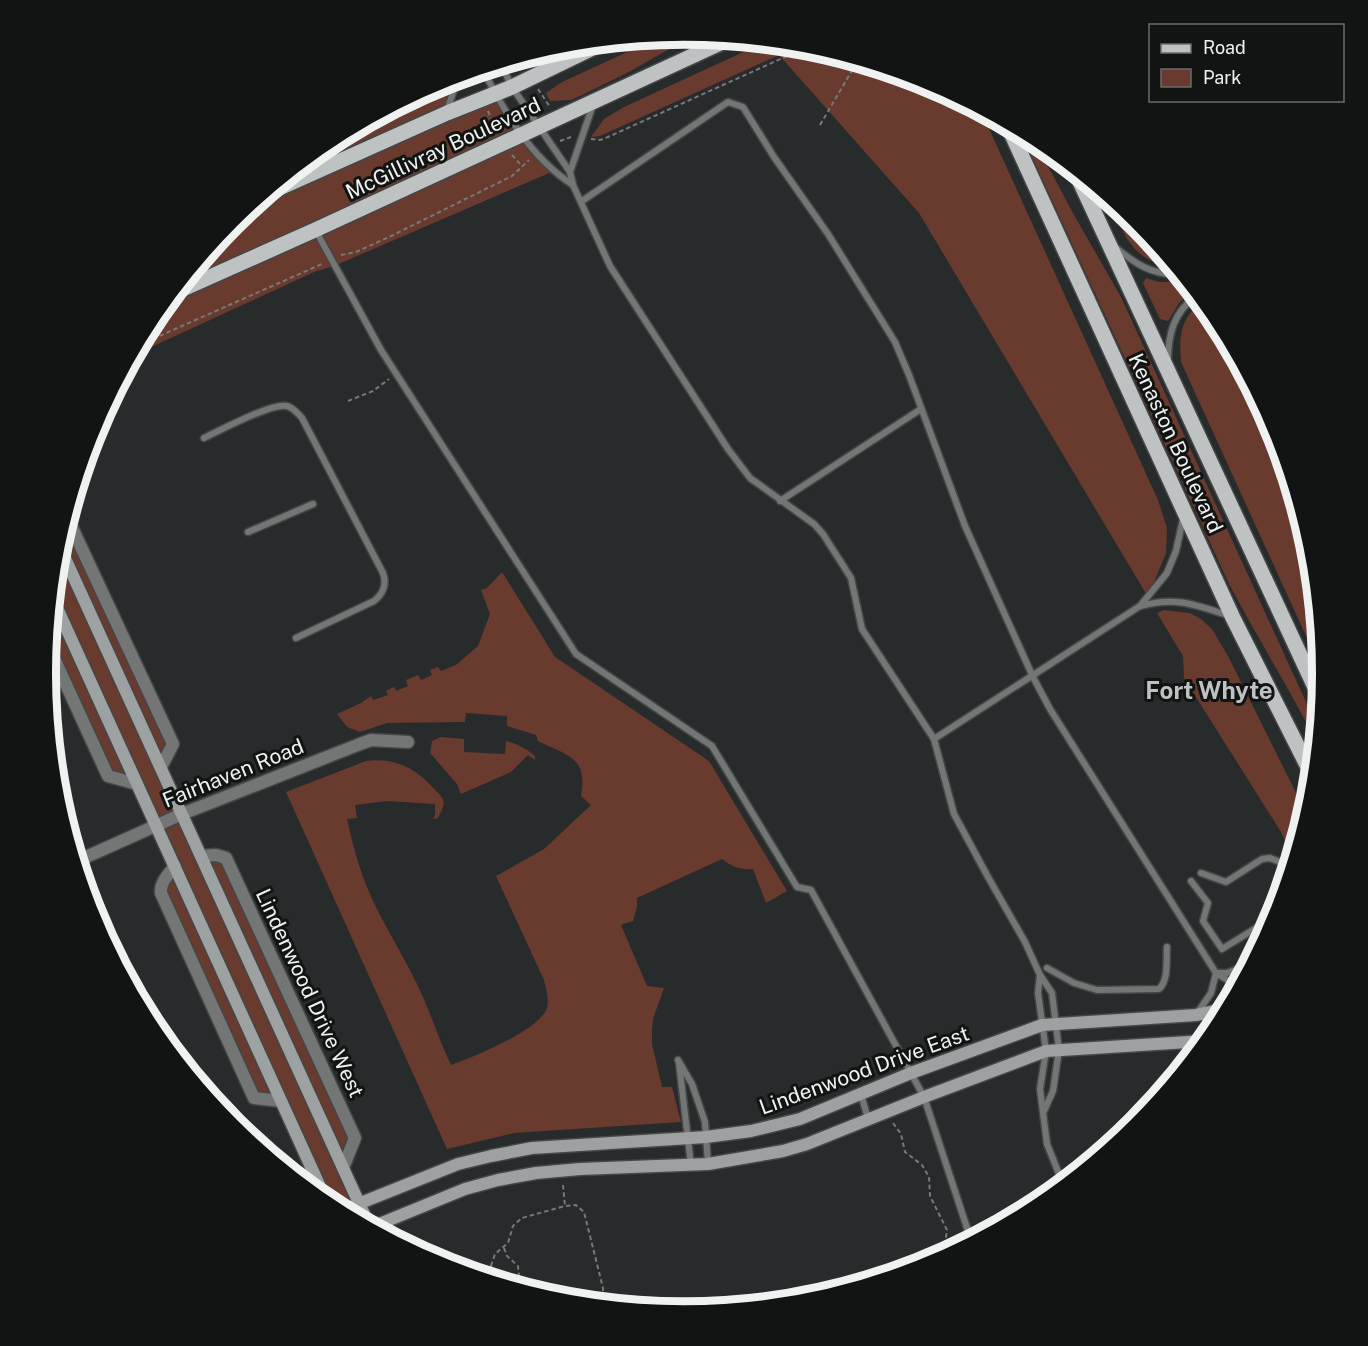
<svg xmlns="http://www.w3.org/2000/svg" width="1368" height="1346" font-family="'Public Sans',sans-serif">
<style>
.green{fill:#693a2e}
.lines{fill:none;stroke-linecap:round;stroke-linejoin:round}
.lane-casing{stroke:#444747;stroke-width:9}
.street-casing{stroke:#444747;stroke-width:15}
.secondary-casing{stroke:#444747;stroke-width:15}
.primary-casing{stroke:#444747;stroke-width:18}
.path{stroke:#777979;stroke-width:2;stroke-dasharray:4.5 3;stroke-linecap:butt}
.lane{stroke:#747676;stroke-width:6}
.street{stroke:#747676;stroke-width:12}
.secondary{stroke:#9ea1a1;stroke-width:12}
.primary{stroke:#bfc2c2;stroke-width:15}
.labels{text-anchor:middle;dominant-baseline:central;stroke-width:6;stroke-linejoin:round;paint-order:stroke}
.street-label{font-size:21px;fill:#f0f2f2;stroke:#121313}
.quarter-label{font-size:24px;font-weight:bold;fill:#bdc2c2;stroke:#121313}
.rim{fill:none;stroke:#f0f2f2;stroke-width:8}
</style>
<rect width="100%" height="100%" fill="#282b2b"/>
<g class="green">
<path d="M684 35H694L627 73 580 96 571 100 550 101 546 93 562 82 660 37Z"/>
<path d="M765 42 809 47 929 83 981 111 1158 500 1167 528 1166 553 1148 597 919 213 779 55 600 136 591 137 604 119 624 107Z"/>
<path d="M457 78 447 112 494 94 520 135 554 171 334 266 314 272 134 355 153 318 233 221 330 142 440 83Z"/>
<path d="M1021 133 1034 140 1074 215 1121 297 1317 726 1316 741C1289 689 1258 638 1230 586Z"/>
<path d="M1108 199 1136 222 1173 267C1131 261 1124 234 1108 199Z"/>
<path d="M1146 278 1159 282H1185L1192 291 1179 303 1168 321 1160 319 1143 283Z"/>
<path d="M1201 301 1211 314 1309 545 1322 671 1181 362C1179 335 1180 321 1201 301Z"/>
<path d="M67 517 173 744 161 767 201 856 226 858 355 1138 343 1168 358 1204 343 1211 329 1204 281 1101 254 1098 161 893 175 866 137 784 108 776 48 645 58 548Z"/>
<path d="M502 572 555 657 709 761 787 891 766 903 753 869C740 870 732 867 722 859L637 898V907L633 921 621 925 647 986 664 988 653 1019 652 1030V1044L662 1087H672L681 1122 514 1133 447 1149 286 792 366 761C394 757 416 768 434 789 437 792 442 796 443 800 445 806 440 813 438 818L433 819 435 815V804L387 801 355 805 357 818 347 819C354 852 364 885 380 915 393 940 407 963 419 988 431 1014 439 1040 451 1065 476 1056 532 1033 545 1012 551 1002 546 990 544 980L496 876 544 849 591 805 581 796C588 757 568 756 538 741L536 735 507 726V716L466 713 465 722 387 723 360 732 347 727 337 714 361 703 371 696 373 700 388 695 386 691 394 687 396 691 408 686 406 680 418 675 421 680 432 675 430 670 438 667 441 671 456 665 478 646 490 614 481 590 487 588Z"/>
<path d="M1164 610 1190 613 1201 619 1212 629 1229 658 1306 813 1292 857 1281 832 1184 678 1183 656 1157 613Z"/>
<path d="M441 737 464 739V752L505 754 506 741C518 744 526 749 535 756V760L528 755 511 772 461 794 457 784 430 753 432 741Z"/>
</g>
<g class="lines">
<g class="lane-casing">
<g id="lane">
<path d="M526 57 549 67"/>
<path d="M501 64 512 87 570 172 573 185 610 266 728 449 750 478 814 524 823 534 851 578 862 629 934 739 954 814 988 877 1025 942 1040 975 1052 993 1059 1050 1053 1091 1044 1111"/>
<path d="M483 70C505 113 531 158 573 185"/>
<path d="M447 111 458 77"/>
<path d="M570 172 593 105"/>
<path d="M582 201 728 102 743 107 774 157 828 234 895 342 909 375 965 526 1033 677 1050 709 1216 973 1237 986"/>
<path d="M316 231 381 350 576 654 712 746 797 887 811 890 924 1097 971 1240"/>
<path d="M1115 247C1134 263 1153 276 1179 274"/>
<path d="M1168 361C1168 334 1174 312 1196 296"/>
<path d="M204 438C221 430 271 403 287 406 294 408 297 413 302 418L383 573C387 584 383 594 374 601L296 638"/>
<path d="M780 501 921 409"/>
<path d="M248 532 313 504"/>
<path d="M1141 606C1176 596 1196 605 1230 616"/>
<path d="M934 739 1140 606 1167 573 1176 551 1183 519"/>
<path d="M1201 873 1226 882 1262 859 1270 858 1280 862 1286 877"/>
<path d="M1191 881 1208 903 1203 921 1222 949 1274 917"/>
<path d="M1047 968 1074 983 1097 990 1159 989C1169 980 1166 960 1167 947"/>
<path d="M1217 973H1227L1240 968"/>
<path d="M1040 975 1038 993 1046 1051 1040 1089 1047 1144 1063 1184"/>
<path d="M1198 1012 1211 993 1216 973"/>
<path d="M678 1060 692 1084 705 1122 708 1164"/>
<path d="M679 1063 691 1165"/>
<path d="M861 1094 868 1119"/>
</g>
</g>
<g class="street-casing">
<g id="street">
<path d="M67 517 173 744 161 767"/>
<path d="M48 645 108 776 137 784"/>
<path d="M201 856 216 855 226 858 355 1138 343 1168"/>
<path d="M77 861 182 814 360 744 371 740 408 742"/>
<path d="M175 866C169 874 160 882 161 893L254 1098 281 1101"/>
</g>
</g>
<g class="secondary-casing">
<g id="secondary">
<path d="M59 545 369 1225"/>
<path d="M53 599 327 1202"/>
<path d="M343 1211 358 1204 458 1164 491 1156 532 1148 706 1137 751 1131 800 1119 911 1073 1042 1025 1196 1015 1225 1009"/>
<path d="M372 1227 465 1189 498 1180 536 1173 580 1169 708 1164 783 1151 807 1144 924 1097 1046 1051 1204 1041"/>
</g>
</g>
<g class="primary-casing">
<g id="primary">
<path d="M1008 126 1233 618 1312 775"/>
<path d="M1076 173 1320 698"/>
<path d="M264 195 447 113 512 87 605 42"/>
<path d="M174 293 315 230 729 39"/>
</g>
</g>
<g class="path">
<path d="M538 89 550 107"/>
<path d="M488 111 496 130"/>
<path d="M820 125 857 62"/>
<path d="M591 139 600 140 608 137 807 47"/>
<path d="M560 141 571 137"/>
<path d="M512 155 522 166"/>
<path d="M341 255 356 252 389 237 512 176 529 160"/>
<path d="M139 345 322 264"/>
<path d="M348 401 373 391 389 379"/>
<path d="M893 1123 901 1134 905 1152 922 1165 929 1177 930 1196 947 1230 945 1245 938 1256 912 1268"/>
<path d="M563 1185 565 1206"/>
<path d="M504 1248 507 1256 518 1266 520 1287"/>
<path d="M491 1266 495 1254 508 1243 513 1226 522 1218 565 1206 576 1205 584 1212 603 1288 604 1304"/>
<path d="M463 1270V1267L491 1266 497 1280"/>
<path d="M663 1309 667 1303 680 1311"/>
</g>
<use href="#lane" class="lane"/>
<use href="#street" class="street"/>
<use href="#secondary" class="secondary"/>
<use href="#primary" class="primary"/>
</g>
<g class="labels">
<g class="street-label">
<text transform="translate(443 148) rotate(-25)">McGillivray Boulevard</text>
<text transform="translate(1176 443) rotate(65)">Kenaston Boulevard</text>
<text transform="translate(233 773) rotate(-22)">Fairhaven Road</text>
<text transform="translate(310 993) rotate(65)">Lindenwood Drive West</text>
<text transform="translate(864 1070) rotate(-20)">Lindenwood Drive East</text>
</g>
<g class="quarter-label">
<text x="1209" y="690">Fort Whyte</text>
</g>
</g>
<path d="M0 0H1368V1346H0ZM56 673a628 628 0 1 1 1256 0a628 628 0 1 1-1256 0Z" fill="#121313" fill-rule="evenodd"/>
<path class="rim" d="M56 673a628 628 0 1 1 1256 0a628 628 0 1 1-1256 0Z"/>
<rect x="1149" y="24" width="195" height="78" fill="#121313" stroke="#6b6c6c" stroke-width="1.5"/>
<rect x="1161" y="44" width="30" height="9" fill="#bfc2c2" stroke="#6b6c6c" stroke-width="1.5"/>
<text x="1203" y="54" font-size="18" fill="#f0f2f2">Road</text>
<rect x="1161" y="69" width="30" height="18" fill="#693a2e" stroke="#6b6c6c" stroke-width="1.5"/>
<text x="1203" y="84" font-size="18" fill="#f0f2f2">Park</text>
</svg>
